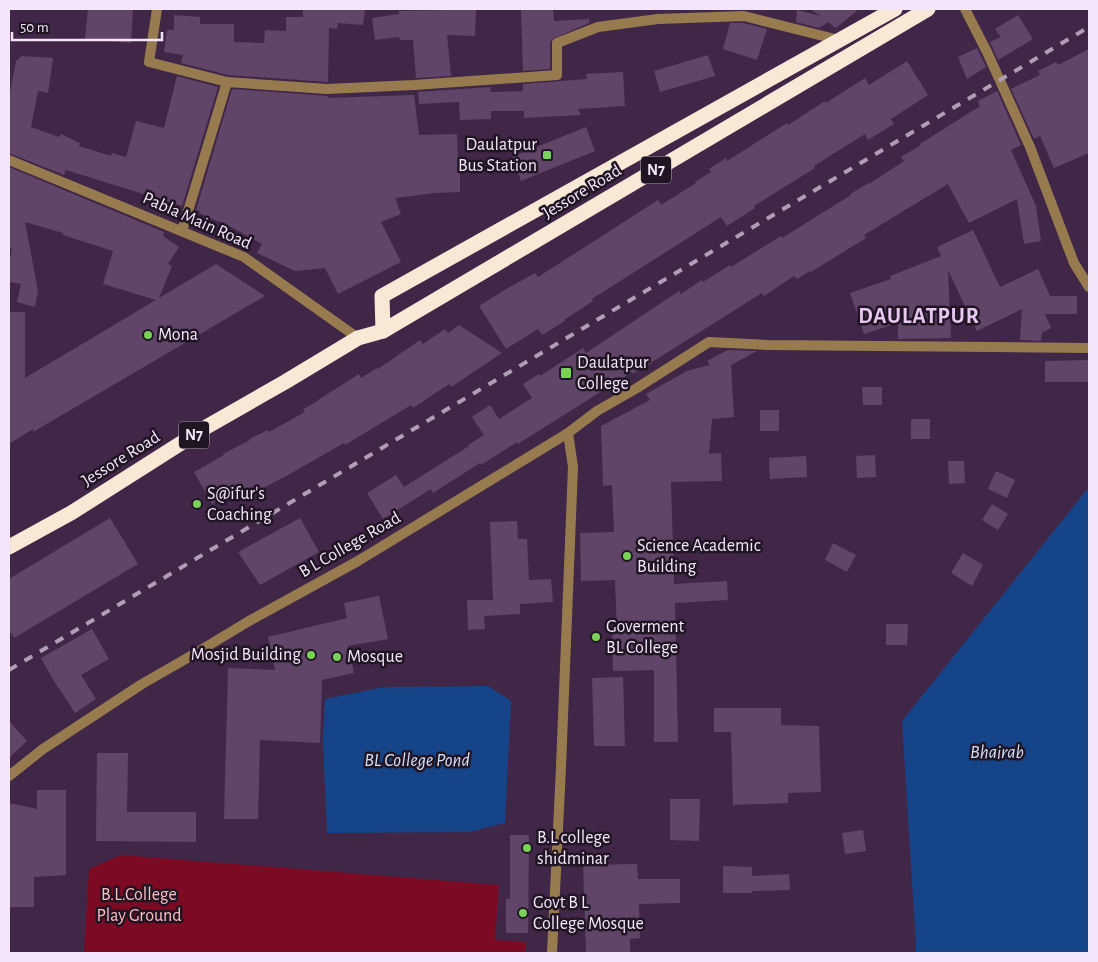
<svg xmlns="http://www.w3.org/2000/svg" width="1098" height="962" font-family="'Alegreya Sans',sans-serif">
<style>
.park{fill:#7c0a23}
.water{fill:#154588}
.building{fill:#604568}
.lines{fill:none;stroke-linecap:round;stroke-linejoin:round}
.street{stroke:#977b4f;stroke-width:10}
.highway{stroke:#f7e9d5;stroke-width:15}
.rail{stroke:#b09db6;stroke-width:4;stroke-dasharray:9 9;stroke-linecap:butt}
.poi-dot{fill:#79d157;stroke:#211524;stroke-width:2}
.labels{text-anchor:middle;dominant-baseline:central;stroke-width:5;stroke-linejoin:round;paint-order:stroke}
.shield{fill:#211524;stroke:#b5a7ba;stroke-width:1}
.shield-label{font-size:16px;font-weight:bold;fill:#f4e5fa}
.poi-label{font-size:18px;fill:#f4e5fa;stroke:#211524;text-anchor:start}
.street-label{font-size:18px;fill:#f4e5fa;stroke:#211524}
.park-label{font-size:18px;fill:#febfbf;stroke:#211524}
.water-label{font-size:19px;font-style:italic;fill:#d2e2fa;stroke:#211524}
.district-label{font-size:22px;font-weight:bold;letter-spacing:1px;fill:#e6c7f0;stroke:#211524}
</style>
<rect width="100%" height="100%" fill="#402748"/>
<path class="park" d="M121 855 499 885 495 940 526 942 525 953H84L89 869Z"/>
<g class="water">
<path d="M1089 487V953H916V945L902 721Z"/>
<path d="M488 686 511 701 505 823 469 832 327 833 323 741 325 699 384 687Z"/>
</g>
<g class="building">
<path d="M88 9H133L131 43 85 39Z"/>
<path d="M303 9H365L363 25 338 23 337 29 329 28 328 82 228 75 181 63 183 55 164 52 167 30H174V15L200 17V24H234V42L264 43 265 30 286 31V17H303Z"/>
<path d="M447 9H476L475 36 447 35 451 76 416 78 413 40H400L399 37 375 40 372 18 399 14V11L447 10Z"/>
<path d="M521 9H553L554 21 589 19V23L552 39 550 43V69L523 71Z"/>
<path d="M810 9H859L836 28 828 22 819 28 796 22 797 10 821 16Z"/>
<path d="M1018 15 1033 39 998 60 990 42 1001 37 995 29Z"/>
<path d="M730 23H743L767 29 757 60 723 49Z"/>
<path d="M977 48 986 67 967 79 958 57Z"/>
<path d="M1089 49V153L1054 168 1040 136 1034 139 1011 89 1040 75 1038 71 1056 62 1058 65Z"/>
<path d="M708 55 715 76 660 92 654 71Z"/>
<path d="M22 56 53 58 48 93 38 91 31 127 59 137 61 134 80 143 79 146 111 156 112 153 126 157 136 121 164 128 177 76 218 87 182 206 66 170 64 175 9 153V98L16 61Z"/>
<path d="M907 61 928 95 891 119 894 124 868 140 865 134 814 166 815 168 754 206 755 208 727 226 721 217 592 299 593 301 564 320 565 321 542 335 538 329 506 349 479 306 506 289 535 273 538 277 658 200 661 205 696 183 695 182 711 172 709 169 726 158 727 161 787 123 788 125 825 101 826 103 865 78 869 85Z"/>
<path d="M623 72 625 106 578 109 581 115 524 118V111H491V119L460 120 459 102 419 104 418 92 490 87 491 92 523 91V84L587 79 586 74Z"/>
<path d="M232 89 328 96V98L414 95 419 135 457 134 458 161H460V192L435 193 395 198 401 214 381 222 401 262 338 294 325 268 295 271 257 253 262 244 231 227 199 213 200 211 196 210Z"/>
<path d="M997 91 1021 145 1011 150 1036 206 1041 241 1024 244 1017 199 969 223 948 184 864 235 866 238 811 272 810 271 797 279 794 276 764 296 762 293 633 374 632 372 518 444 517 442 481 465 480 463 433 493 431 489 383 519 367 493 396 475 404 487 469 446 468 445 484 435 472 417 490 405 499 419 532 398 523 384 539 374 540 376 583 348 586 353 679 291 681 294 702 280 703 282 730 265 731 267 781 236 782 238 851 195 850 194 869 183V184L904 161 901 157 921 145 920 144 980 106 978 101Z"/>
<path d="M586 127 595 151 521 181 512 157Z"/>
<path d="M9 167 164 232 163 236 179 247 168 264 172 266 159 298 216 264 265 296 33 432V429L9 444V312H25V378L156 300 103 284 113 251 63 235V233L25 222 38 291 35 307 17 302 21 284 9 282V264L12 249 9 248Z"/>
<path d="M973 230 1000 287 1038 269 1050 296H1077V314H1045L1051 328 1042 333 1041 341 1020 340 1022 309 977 331 948 270 951 338 898 339V323L864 334 850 293 891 279 890 276 941 256 937 247Z"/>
<path d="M459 325 502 353 451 387 449 384 413 408 411 405 345 445 344 443 290 474 246 497 241 488 212 504 194 472 224 455 223 454 250 440 249 439 268 430 269 432 305 412 303 409 318 401V400L359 374 361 378 377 368 378 369 420 340 423 344 445 329 448 333Z"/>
<path d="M728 350 757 351 731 365 734 417 712 419 709 454 721 453 722 481 671 482 674 584 727 581 728 600 675 603 678 742H654V670L613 671 612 631H617L615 580 581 581 580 533 614 532 612 485 603 486 601 426 650 400 646 394 687 371 710 365 707 361Z"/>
<path d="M1089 360V382H1045V361Z"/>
<path d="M862 387H882V405H863Z"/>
<rect x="760" y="410" width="19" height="21"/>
<rect x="911" y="419" width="19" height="20"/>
<path d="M875 455 876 477 857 478 856 456Z"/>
<path d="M806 456 807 477 770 479 769 458Z"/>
<path d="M948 461H964L965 483 949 484Z"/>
<path d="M996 471 1015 480 1007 498 988 489Z"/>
<path d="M992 504 1008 514 998 530 982 520Z"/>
<path d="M110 518 138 564 14 638 9 630V579Z"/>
<path d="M300 518 319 552 260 585 238 552Z"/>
<path d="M517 521 518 539H527L529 580 551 579 553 602 520 604V614L484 616 485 629 468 630 467 600H493L490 522Z"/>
<path d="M833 543 856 555 847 572 825 560Z"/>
<path d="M963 553 983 565 972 586 951 573Z"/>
<path d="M379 596 388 639 348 646 354 673 322 680 320 743 260 740 258 819H224L228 668 275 670 268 637 347 618 344 603Z"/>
<path d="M886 624H908L907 645H886Z"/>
<path d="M92 629 109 659 81 675 96 699 75 713 59 688H58L41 658Z"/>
<path d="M623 677 625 746H594L592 678Z"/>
<path d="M714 708H781V725L819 726 821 792 788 793V803L733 805 731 732H714Z"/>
<path d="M9 721 27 741 9 758Z"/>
<path d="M97 753H128L127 812H196V842L96 841Z"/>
<path d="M37 790H66V875L34 877V907H9V803L37 809Z"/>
<path d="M670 799H700L699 841 670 840Z"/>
<path d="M863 830 866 851 845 854 842 833Z"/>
<path d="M510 835H529L528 933H506V899H510Z"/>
<path d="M637 864 638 879H680V903L639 904 640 938 630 939V953H586L583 865Z"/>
<path d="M723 866 752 867V876L789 874 790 890 752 891V893H723Z"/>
</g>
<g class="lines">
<g class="street">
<path d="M157 9 149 62 227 82 182 231"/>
<path d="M965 9 987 52 1030 147 1074 263 1089 287"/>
<path d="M227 82 327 89 414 85 557 75V43L598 27 658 19 744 16 839 40"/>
<path d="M9 160 244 257 358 338"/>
<path d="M9 776 43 749 142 684 196 653 249 621 358 561 568 433 597 411 637 388 709 342 768 345 1089 348"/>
<path d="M552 953 561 767 573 467 568 433"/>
</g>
<g class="highway">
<path d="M383 331 382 296 895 9"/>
<path d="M9 547 71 513 208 426 285 382 358 338 383 331 928 9"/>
</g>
<path class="rail" d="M9 670 1089 27"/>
</g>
<g class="poi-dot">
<rect x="542" y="150" width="10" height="10" rx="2.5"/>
<circle cx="148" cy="335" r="5"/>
<rect x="560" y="367" width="12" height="12" rx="2.5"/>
<circle cx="197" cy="504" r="5"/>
<circle cx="627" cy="556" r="5"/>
<circle cx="596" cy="637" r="5"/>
<circle cx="311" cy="655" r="5"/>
<circle cx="337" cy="657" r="5"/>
<circle cx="527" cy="848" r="5"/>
<circle cx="523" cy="913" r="5"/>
</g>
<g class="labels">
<g class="shield">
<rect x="641" y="156.5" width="30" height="27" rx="4"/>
<rect x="179" y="421.5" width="30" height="27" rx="4"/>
</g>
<g class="shield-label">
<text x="656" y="170">N7</text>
<text x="194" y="435">N7</text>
</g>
<g class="poi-label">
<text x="537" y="145" text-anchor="end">Daulatpur<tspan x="537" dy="21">Bus Station</tspan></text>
<text x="158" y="335">Mona</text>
<text x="577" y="363">Daulatpur<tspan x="577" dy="21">College</tspan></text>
<text x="207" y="494">S@ifur's<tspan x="207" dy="21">Coaching</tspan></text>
<text x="637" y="546">Science Academic<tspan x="637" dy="21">Building</tspan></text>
<text x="606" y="627">Goverment<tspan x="606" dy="21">BL College</tspan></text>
<text x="301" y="655" text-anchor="end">Mosjid Building</text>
<text x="347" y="657">Mosque</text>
<text x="537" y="838">B.L college<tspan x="537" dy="21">shidminar</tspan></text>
<text x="533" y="903">Govt B L<tspan x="533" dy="21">College Mosque</tspan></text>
</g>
<g class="street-label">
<text transform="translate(582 192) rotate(-31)">Jessore Road</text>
<text transform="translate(197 221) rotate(24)">Pabla Main Road</text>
<text transform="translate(121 459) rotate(-32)">Jessore Road</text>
<text transform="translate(350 545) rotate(-30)">B L College Road</text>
</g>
<g class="park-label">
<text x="139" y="895">B.L.College<tspan x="139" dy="21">Play Ground</tspan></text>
</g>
<g class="water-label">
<text x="997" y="752">Bhairab</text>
<text x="417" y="760">BL College Pond</text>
</g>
<g class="district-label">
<text x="919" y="316">DAULATPUR</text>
</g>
</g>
<rect width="1098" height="962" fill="none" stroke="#f4e5fa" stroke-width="20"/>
<path d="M12 32v8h150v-8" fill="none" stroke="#f4e5fa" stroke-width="2.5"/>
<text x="20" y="32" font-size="15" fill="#f4e5fa" stroke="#211524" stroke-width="4" paint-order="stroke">50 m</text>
</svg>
